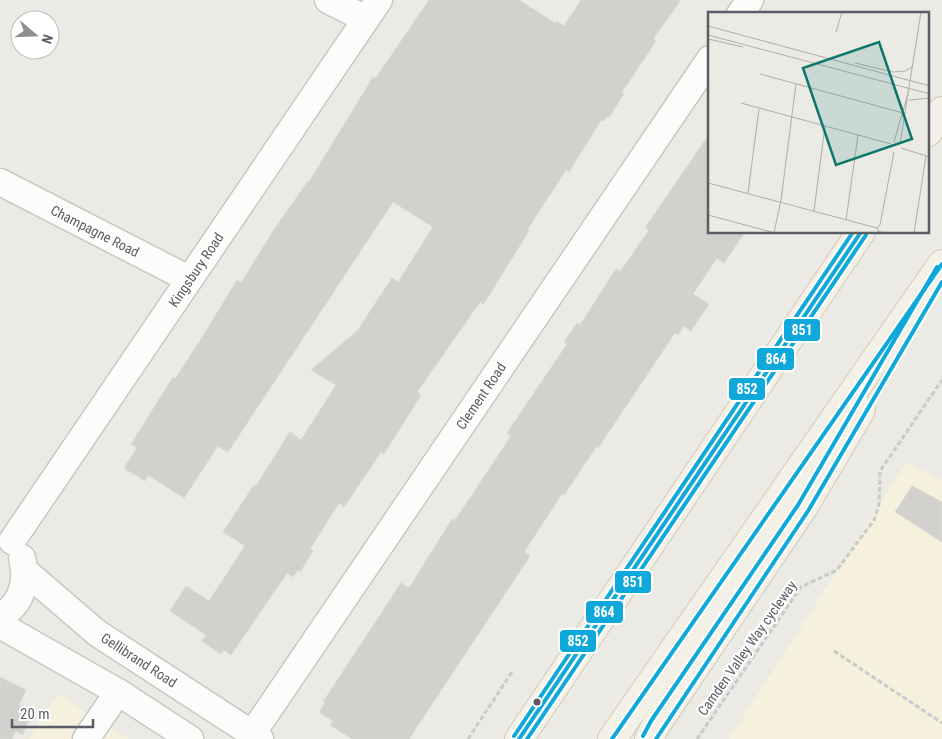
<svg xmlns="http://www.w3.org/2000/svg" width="942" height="739" font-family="'Roboto Condensed',sans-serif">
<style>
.commercial{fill:#f6f1dd}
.building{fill:#d2d1ce;stroke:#dad9d4}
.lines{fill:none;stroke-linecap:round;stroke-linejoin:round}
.minor-casing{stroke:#c8c8c7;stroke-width:29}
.major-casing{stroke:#d4cbb2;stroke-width:30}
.path{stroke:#c7ccca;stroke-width:3;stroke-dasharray:5 2.5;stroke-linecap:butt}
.minor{stroke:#fcfcfb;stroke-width:26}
.major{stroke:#f2f0e7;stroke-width:28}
.bus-1-casing{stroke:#fff;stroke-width:8}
.bus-2-casing{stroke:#fff;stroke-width:8}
.bus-3-casing{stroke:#fff;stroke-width:8}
.bus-1{stroke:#0ea8da;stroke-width:4}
.bus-2{stroke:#0ea8da;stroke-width:4}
.bus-3{stroke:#0ea8da;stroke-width:4}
.bus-dot{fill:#5a5e64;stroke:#fff;stroke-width:2}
.labels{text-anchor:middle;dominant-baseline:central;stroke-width:4.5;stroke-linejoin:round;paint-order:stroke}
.street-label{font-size:14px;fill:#5a5e64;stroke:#fff}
.inset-road{fill:none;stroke:#adaead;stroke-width:1}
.view{fill:#0f766e;fill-opacity:0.15;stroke:#0f766e;stroke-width:2.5}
.inset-edge{fill:none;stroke:#5a5e64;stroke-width:2.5}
.line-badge{stroke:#fff;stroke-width:2}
.badge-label{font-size:14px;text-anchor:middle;font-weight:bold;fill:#fff}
</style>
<rect width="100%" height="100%" fill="#ebeae5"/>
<g class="commercial">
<path d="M907 462 942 480V739H729Z"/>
<path d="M58 695 129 739H29Z"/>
</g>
<g class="building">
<path d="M429 0H519L555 23 556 21 564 26 581 0H681L653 39 656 41 622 92 624 94 609 117 607 116 604 121 601 120 569 172 566 170 527 230 529 231 483 305 480 302 417 392 421 395 384 454 381 452 344 507 339 503 310 549 313 551 300 572 298 570 293 577 287 573 231 655 224 650 221 654 202 641 206 635 170 611 186 586 209 601 245 546 223 532 254 485 256 486 290 432 301 440 336 385 311 370 357 331 392 278 398 282 433 227 393 202 228 452 218 446 184 498 148 475 145 481 124 468 137 448 131 444 173 377 175 379 201 339 237 280 241 283 273 231 308 181 309 182 373 77 375 79Z"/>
<path d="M710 133V232H745L724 263 717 258 693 294 709 304 691 331 684 326 678 335 675 333 598 448 596 447 564 495 562 494 524 552 530 556 409 739H352L330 725 333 721 319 712 325 703 323 702 401 583 409 588 452 519 454 521 462 510 511 436 507 433 567 344 564 342 577 323 580 325 616 269 620 272 649 230 645 228Z"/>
<path d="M912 486 942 502V542L895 512Z"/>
<path d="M0 677 26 690 19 705 33 712 22 735 16 731 12 739H0Z"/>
</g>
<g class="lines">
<g class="minor-casing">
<g id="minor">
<path d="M328 0 366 19"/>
<path d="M740 14 750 0"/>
<path d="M0 182 189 279"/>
<path d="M12 541 379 0"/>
<path d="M25 571 97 633 260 739"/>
<path d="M0 616C22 605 28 581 22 558"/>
<path d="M0 625 118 692 190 739"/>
<path d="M252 734 710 59"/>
<path d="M86 739 118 692"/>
</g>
</g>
<g class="major-casing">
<g id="major">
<path d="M928 132 942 111"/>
<path d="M519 739 861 232"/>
<path d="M612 739 942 264"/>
<path d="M649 739 656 725 803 508 861 410"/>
</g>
</g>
<g class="path">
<path d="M834 651 942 723"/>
<path d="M468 739 512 672"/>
<path d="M697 739 801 587 837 570 874 520 879 505 880 471 942 380"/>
</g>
<use href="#minor" class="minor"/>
<use href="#major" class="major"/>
<g class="bus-1-casing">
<g id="bus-1">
<path d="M519 739 861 232"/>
<path d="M612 739 942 264"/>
</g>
</g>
<g class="bus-2-casing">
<g id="bus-2">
<path d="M527 739 866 235"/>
<path d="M656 739 808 511 942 282"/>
</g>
</g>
<g class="bus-3-casing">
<g id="bus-3">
<path d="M514 736 853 232"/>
<path d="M643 736 651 721 798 505 937 267"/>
</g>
</g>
<use href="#bus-1" class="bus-1"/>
<use href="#bus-2" class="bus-2"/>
<use href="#bus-3" class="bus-3"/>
</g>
<circle class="bus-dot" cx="537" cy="702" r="4.5"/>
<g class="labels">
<g class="street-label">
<text transform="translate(95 231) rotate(27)">Champagne Road</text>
<text transform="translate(196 270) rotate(-56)">Kingsbury Road</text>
<text transform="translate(481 396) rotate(-56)">Clement Road</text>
<text transform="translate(747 648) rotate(-55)">Camden Valley Way cycleway</text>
<text transform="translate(139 660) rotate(33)">Gellibrand Road</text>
</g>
</g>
<g transform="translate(708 12)">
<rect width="221" height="221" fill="#ebeae5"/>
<path class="inset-road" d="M0 14 222 74M128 20 134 0M0 23 222 82M0 27 35 35M147 51 185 60 197 59 204 55M52 62 195 101M201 88 222 86M33 91 183 132M186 130 201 78M192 132 213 0M193 136 222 145M186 140 172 213 169 216 171 220 189 221M0 171 169 216M40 181 51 97M106 199 117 114M0 203 67 221M138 208 150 123M66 221 73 188 88 72M206 221 218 144"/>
<path class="view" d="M171 30 204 127 128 153 95 56Z"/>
<rect width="221" height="221" class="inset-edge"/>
</g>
<g class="line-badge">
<rect x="783" y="318" width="38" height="24" rx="5" fill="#0ea8da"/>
<rect x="756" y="347" width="39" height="24" rx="5" fill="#0ea8da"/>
<rect x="728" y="377" width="38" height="24" rx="5" fill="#0ea8da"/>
<rect x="614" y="570" width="38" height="24" rx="5" fill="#0ea8da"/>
<rect x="585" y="600" width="39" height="24" rx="5" fill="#0ea8da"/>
<rect x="559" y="629" width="38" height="24" rx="5" fill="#0ea8da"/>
</g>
<g class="badge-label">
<text x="802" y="335">851</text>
<text x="776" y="364">864</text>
<text x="747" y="394">852</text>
<text x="633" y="587">851</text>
<text x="604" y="617">864</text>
<text x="578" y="646">852</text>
</g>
<g transform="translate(35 35) rotate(109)"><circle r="24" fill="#ffffff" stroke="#bdbfc1"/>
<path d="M0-4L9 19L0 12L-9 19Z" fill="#8d8f91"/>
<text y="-8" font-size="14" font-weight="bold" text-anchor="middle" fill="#5a5e64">N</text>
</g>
<path d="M12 719v8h81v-8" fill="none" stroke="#5a5e64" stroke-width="2.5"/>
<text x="20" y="719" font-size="15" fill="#5a5e64" stroke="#ffffff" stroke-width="4" paint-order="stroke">20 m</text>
</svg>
